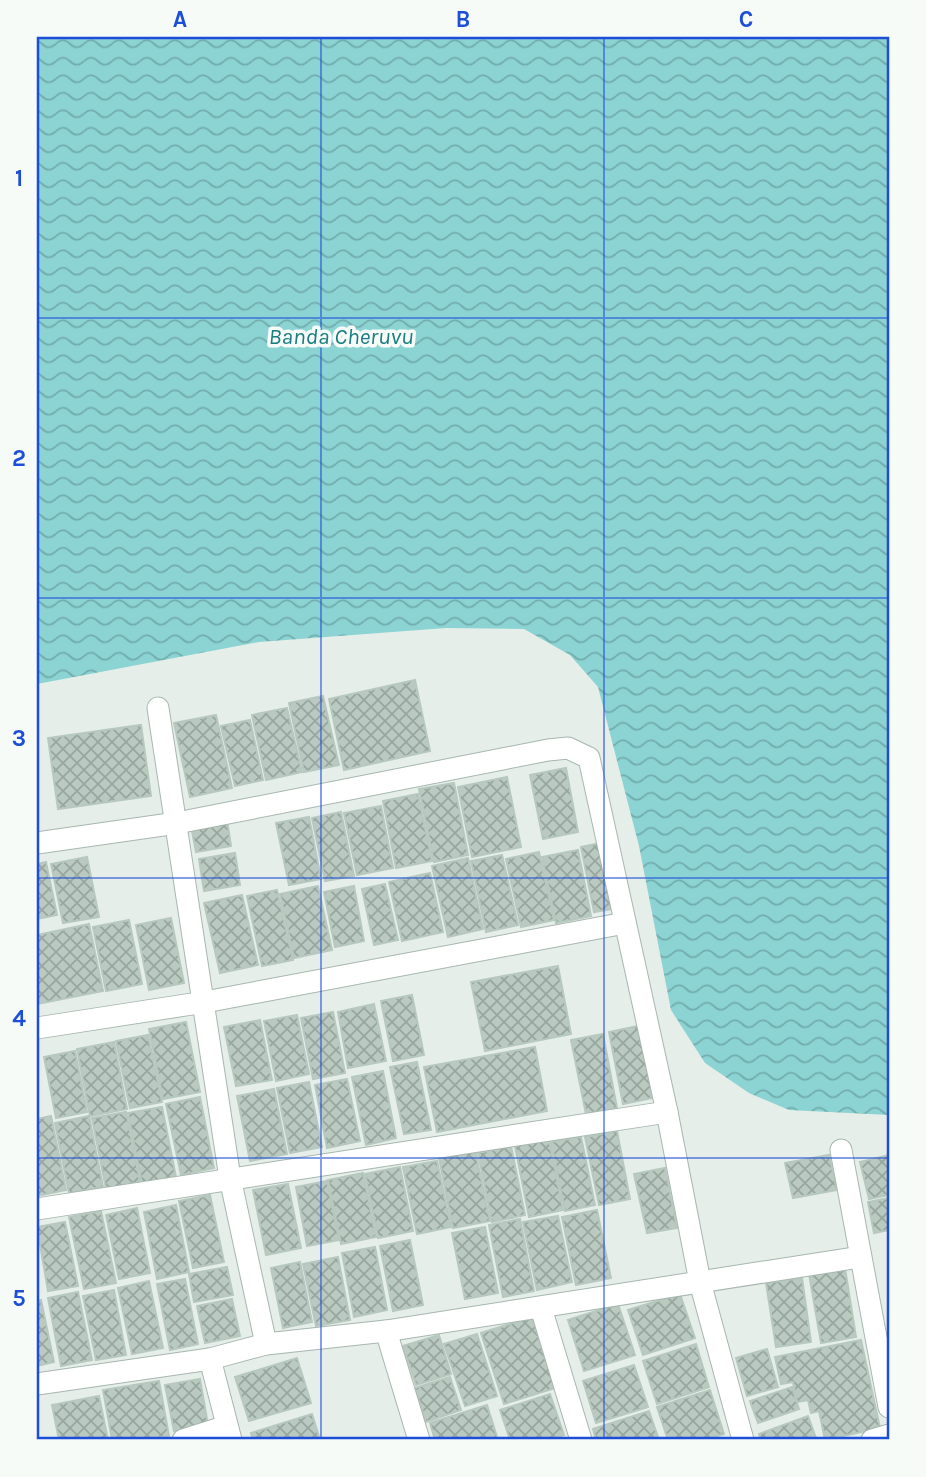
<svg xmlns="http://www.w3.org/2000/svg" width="926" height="1477" font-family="Karla,sans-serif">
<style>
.water{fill:url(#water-waves)}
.building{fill:url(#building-cross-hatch);stroke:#b7c9bf;stroke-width:2}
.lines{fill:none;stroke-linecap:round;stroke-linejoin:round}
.minor-casing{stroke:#a7b7af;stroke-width:23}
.minor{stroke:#fff;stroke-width:21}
.grid{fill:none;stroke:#1d4ed8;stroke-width:2;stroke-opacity:0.55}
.labels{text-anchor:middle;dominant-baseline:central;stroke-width:7;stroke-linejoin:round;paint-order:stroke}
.water-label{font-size:23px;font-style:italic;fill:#1a7d80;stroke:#f6fbf8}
.neatline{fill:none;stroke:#1d4ed8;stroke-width:2.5}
.grid-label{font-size:23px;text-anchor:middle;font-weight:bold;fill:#1d4ed8}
</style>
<defs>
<pattern id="water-waves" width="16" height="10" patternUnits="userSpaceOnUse" patternTransform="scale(1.75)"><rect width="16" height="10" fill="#8cd3d4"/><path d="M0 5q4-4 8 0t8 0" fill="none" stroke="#72adad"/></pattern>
<pattern id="building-cross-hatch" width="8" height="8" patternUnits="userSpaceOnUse" patternTransform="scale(1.75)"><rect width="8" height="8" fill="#bacac1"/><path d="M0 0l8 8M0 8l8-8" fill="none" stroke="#97a69e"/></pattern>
</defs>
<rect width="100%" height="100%" fill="#e5eee9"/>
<path class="water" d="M37 37H889V1115L789 1110 749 1093 705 1063 671 1010 639 846 598 687 570 655 524 629 446 628 259 642 37 684Z"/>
<g class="building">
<path d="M415 680 430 751 344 770 329 699Z"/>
<path d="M323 696 339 765 304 772 289 703Z"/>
<path d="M287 708 302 772 266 780 252 715Z"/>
<path d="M216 715 232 788 190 797 174 723Z"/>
<path d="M250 720 263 780 235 786 221 726Z"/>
<path d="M141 725 151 796 58 809 48 738Z"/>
<path d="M566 768 578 832 543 839 530 775Z"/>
<path d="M507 777 521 847 472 857 458 787Z"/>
<path d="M454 783 468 855 434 862 419 789Z"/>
<path d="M418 794 432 861 396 868 383 801Z"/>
<path d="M381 806 393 868 357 875 344 813Z"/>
<path d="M341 812 354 876 325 881 312 818Z"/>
<path d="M309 817 321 879 289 885 276 823Z"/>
<path d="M227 820 231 846 196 852 191 826Z"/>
<path d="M605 842 618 908 594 912 581 847Z"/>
<path d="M578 850 591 916 556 923 542 857Z"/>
<path d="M539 852 554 920 521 927 506 859Z"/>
<path d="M235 853 240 885 204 891 199 859Z"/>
<path d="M502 855 518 925 486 932 471 861Z"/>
<path d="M87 857 99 917 63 923 51 864Z"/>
<path d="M468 858 483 929 448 937 432 866Z"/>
<path d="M46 862 57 915 37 919V864Z"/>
<path d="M430 873 443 932 402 941 389 882Z"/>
<path d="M385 884 398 940 374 945 362 889Z"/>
<path d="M318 886 332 950 294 958 280 894Z"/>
<path d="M354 886 364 941 335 947 324 892Z"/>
<path d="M277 890 293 960 262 966 247 896Z"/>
<path d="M242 895 258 965 220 973 204 903Z"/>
<path d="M171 918 184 983 149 990 136 925Z"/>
<path d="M129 920 142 984 106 991 93 927Z"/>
<path d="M89 924 103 991 37 1004V935Z"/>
<path d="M558 966 571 1034 485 1051 471 982Z"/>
<path d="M412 995 424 1055 393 1061 381 1001Z"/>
<path d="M374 1004 386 1061 348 1068 338 1012Z"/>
<path d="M333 1012 345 1073 313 1079 301 1018Z"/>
<path d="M297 1015 309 1074 276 1081 264 1021Z"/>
<path d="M260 1020 272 1080 236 1086 224 1027Z"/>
<path d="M186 1022 200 1092 163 1099 149 1029Z"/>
<path d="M643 1025 657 1097 623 1104 609 1032Z"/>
<path d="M603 1034 617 1108 586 1114 571 1040Z"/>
<path d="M148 1035 162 1102 130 1108 116 1041Z"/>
<path d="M114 1042 127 1109 90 1116 77 1049Z"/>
<path d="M535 1047 547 1111 437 1132 424 1067Z"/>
<path d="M75 1051 87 1112 56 1118 44 1057Z"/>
<path d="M417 1062 431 1130 404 1134 390 1067Z"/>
<path d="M383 1071 396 1138 366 1145 352 1077Z"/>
<path d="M347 1079 360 1141 327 1148 315 1085Z"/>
<path d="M309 1082 322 1147 290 1153 277 1088Z"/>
<path d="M274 1089 287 1154 250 1161 237 1096Z"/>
<path d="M200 1097 214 1168 181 1175 166 1104Z"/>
<path d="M162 1107 176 1177 142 1184 128 1113Z"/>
<path d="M126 1112 140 1182 106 1189 92 1118Z"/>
<path d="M51 1116 66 1190 37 1196V1119Z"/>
<path d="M89 1116 103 1187 69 1193 55 1123Z"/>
<path d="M617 1131 630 1199 599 1205 585 1137Z"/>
<path d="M581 1137 595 1205 565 1211 551 1142Z"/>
<path d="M549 1139 563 1210 529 1217 515 1146Z"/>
<path d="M511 1146 525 1215 492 1222 478 1153Z"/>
<path d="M475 1150 490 1221 453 1228 439 1158Z"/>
<path d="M829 1155 837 1190 793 1198 785 1163Z"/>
<path d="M889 1155V1195L869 1199 860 1162Z"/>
<path d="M437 1161 451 1227 417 1234 403 1167Z"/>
<path d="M400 1167 413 1231 378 1238 365 1174Z"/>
<path d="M665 1168 677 1228 647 1233 634 1174Z"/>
<path d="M363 1173 376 1237 341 1244 328 1180Z"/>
<path d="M327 1181 339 1240 307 1246 296 1187Z"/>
<path d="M288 1184 301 1248 266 1255 253 1190Z"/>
<path d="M210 1195 224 1262 193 1268 179 1201Z"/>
<path d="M889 1198V1230L874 1233 868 1202Z"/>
<path d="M176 1205 189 1272 157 1279 144 1212Z"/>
<path d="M137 1208 150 1273 119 1279 106 1215Z"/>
<path d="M597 1210 611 1278 576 1285 562 1217Z"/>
<path d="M101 1211 116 1283 84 1289 69 1217Z"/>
<path d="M558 1216 572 1282 537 1290 523 1222Z"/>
<path d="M520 1219 534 1291 503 1297 489 1225Z"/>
<path d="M65 1222 78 1286 48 1291 37 1227Z"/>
<path d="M485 1227 498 1293 465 1299 452 1233Z"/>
<path d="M410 1240 423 1305 393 1311 380 1246Z"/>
<path d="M375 1247 387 1310 354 1317 342 1253Z"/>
<path d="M338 1257 350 1320 316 1326 303 1264Z"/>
<path d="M300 1262 312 1322 283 1328 271 1268Z"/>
<path d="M227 1267 233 1295 194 1302 189 1274Z"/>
<path d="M845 1268 856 1337 821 1343 809 1274Z"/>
<path d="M802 1278 811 1342 776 1347 766 1283Z"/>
<path d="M185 1279 198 1344 170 1350 157 1284Z"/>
<path d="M149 1281 163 1348 132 1354 118 1288Z"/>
<path d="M114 1290 126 1355 96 1360 83 1296Z"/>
<path d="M78 1292 92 1360 61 1366 48 1298Z"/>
<path d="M680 1294 695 1338 643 1355 628 1310Z"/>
<path d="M232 1299 240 1336 205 1343 197 1306Z"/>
<path d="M41 1300 54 1362 37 1366V1301Z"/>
<path d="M618 1304 635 1355 584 1371 568 1320Z"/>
<path d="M532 1317 555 1388 504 1404 481 1333Z"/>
<path d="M477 1334 497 1396 465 1406 444 1344Z"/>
<path d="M439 1335 451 1374 416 1385 403 1346Z"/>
<path d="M861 1340 880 1428 825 1440 819 1411 811 1413 808 1400 797 1402 793 1382 781 1384 775 1357Z"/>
<path d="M696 1344 709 1387 657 1404 643 1361Z"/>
<path d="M767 1349 778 1387 747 1396 736 1358Z"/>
<path d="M297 1358 311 1403 249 1421 235 1377Z"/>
<path d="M634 1365 648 1407 596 1423 583 1381Z"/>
<path d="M450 1377 461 1410 426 1422 415 1388Z"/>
<path d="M200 1379 208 1425 174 1431 165 1385Z"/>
<path d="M159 1381 169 1436 143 1440H112L103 1390Z"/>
<path d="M792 1387 799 1409 758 1423 750 1401Z"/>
<path d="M710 1390 724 1434 704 1440H668L657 1407Z"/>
<path d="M550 1394 564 1435 546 1440H510L500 1410Z"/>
<path d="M99 1396 108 1440H59L52 1405Z"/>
<path d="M487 1405 498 1440H435L430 1423Z"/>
<path d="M649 1411 659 1440H596L593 1429Z"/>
<path d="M312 1414 320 1440H253L251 1433Z"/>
<path d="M808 1416 816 1438 809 1440H761L759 1434Z"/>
</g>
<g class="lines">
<g class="minor-casing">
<g id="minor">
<path d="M158 708 230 1178 266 1344"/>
<path d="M37 843 177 823 548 750 568 748 589 758 667 1112 700 1282 743 1440"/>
<path d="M37 1028 205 1002 625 923"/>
<path d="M841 1150 889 1407"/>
<path d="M37 1209 667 1112"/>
<path d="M541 1308 581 1440"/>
<path d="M386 1331 419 1440"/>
<path d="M210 1359 231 1440"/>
<path d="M37 1384 210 1359 266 1344 386 1331 860 1257"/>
<path d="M183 1440 227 1426"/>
<path d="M872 1440 889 1435"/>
</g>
</g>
<use href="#minor" class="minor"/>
</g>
<path class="grid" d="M321 37V1440M604 37V1440M37 318H889M37 598H889M37 878H889M37 1158H889"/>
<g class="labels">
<g class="water-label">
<text x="341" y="336">Banda Cheruvu</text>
</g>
</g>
<rect width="926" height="1477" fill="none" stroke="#f6fbf8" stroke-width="77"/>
<rect x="38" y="38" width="850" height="1400" class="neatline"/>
<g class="grid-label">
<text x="180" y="27">A</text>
<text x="463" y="27">B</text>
<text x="746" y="27">C</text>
<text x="19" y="186">1</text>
<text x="19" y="466">2</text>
<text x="19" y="746">3</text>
<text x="19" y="1026">4</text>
<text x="19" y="1306">5</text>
</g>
</svg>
